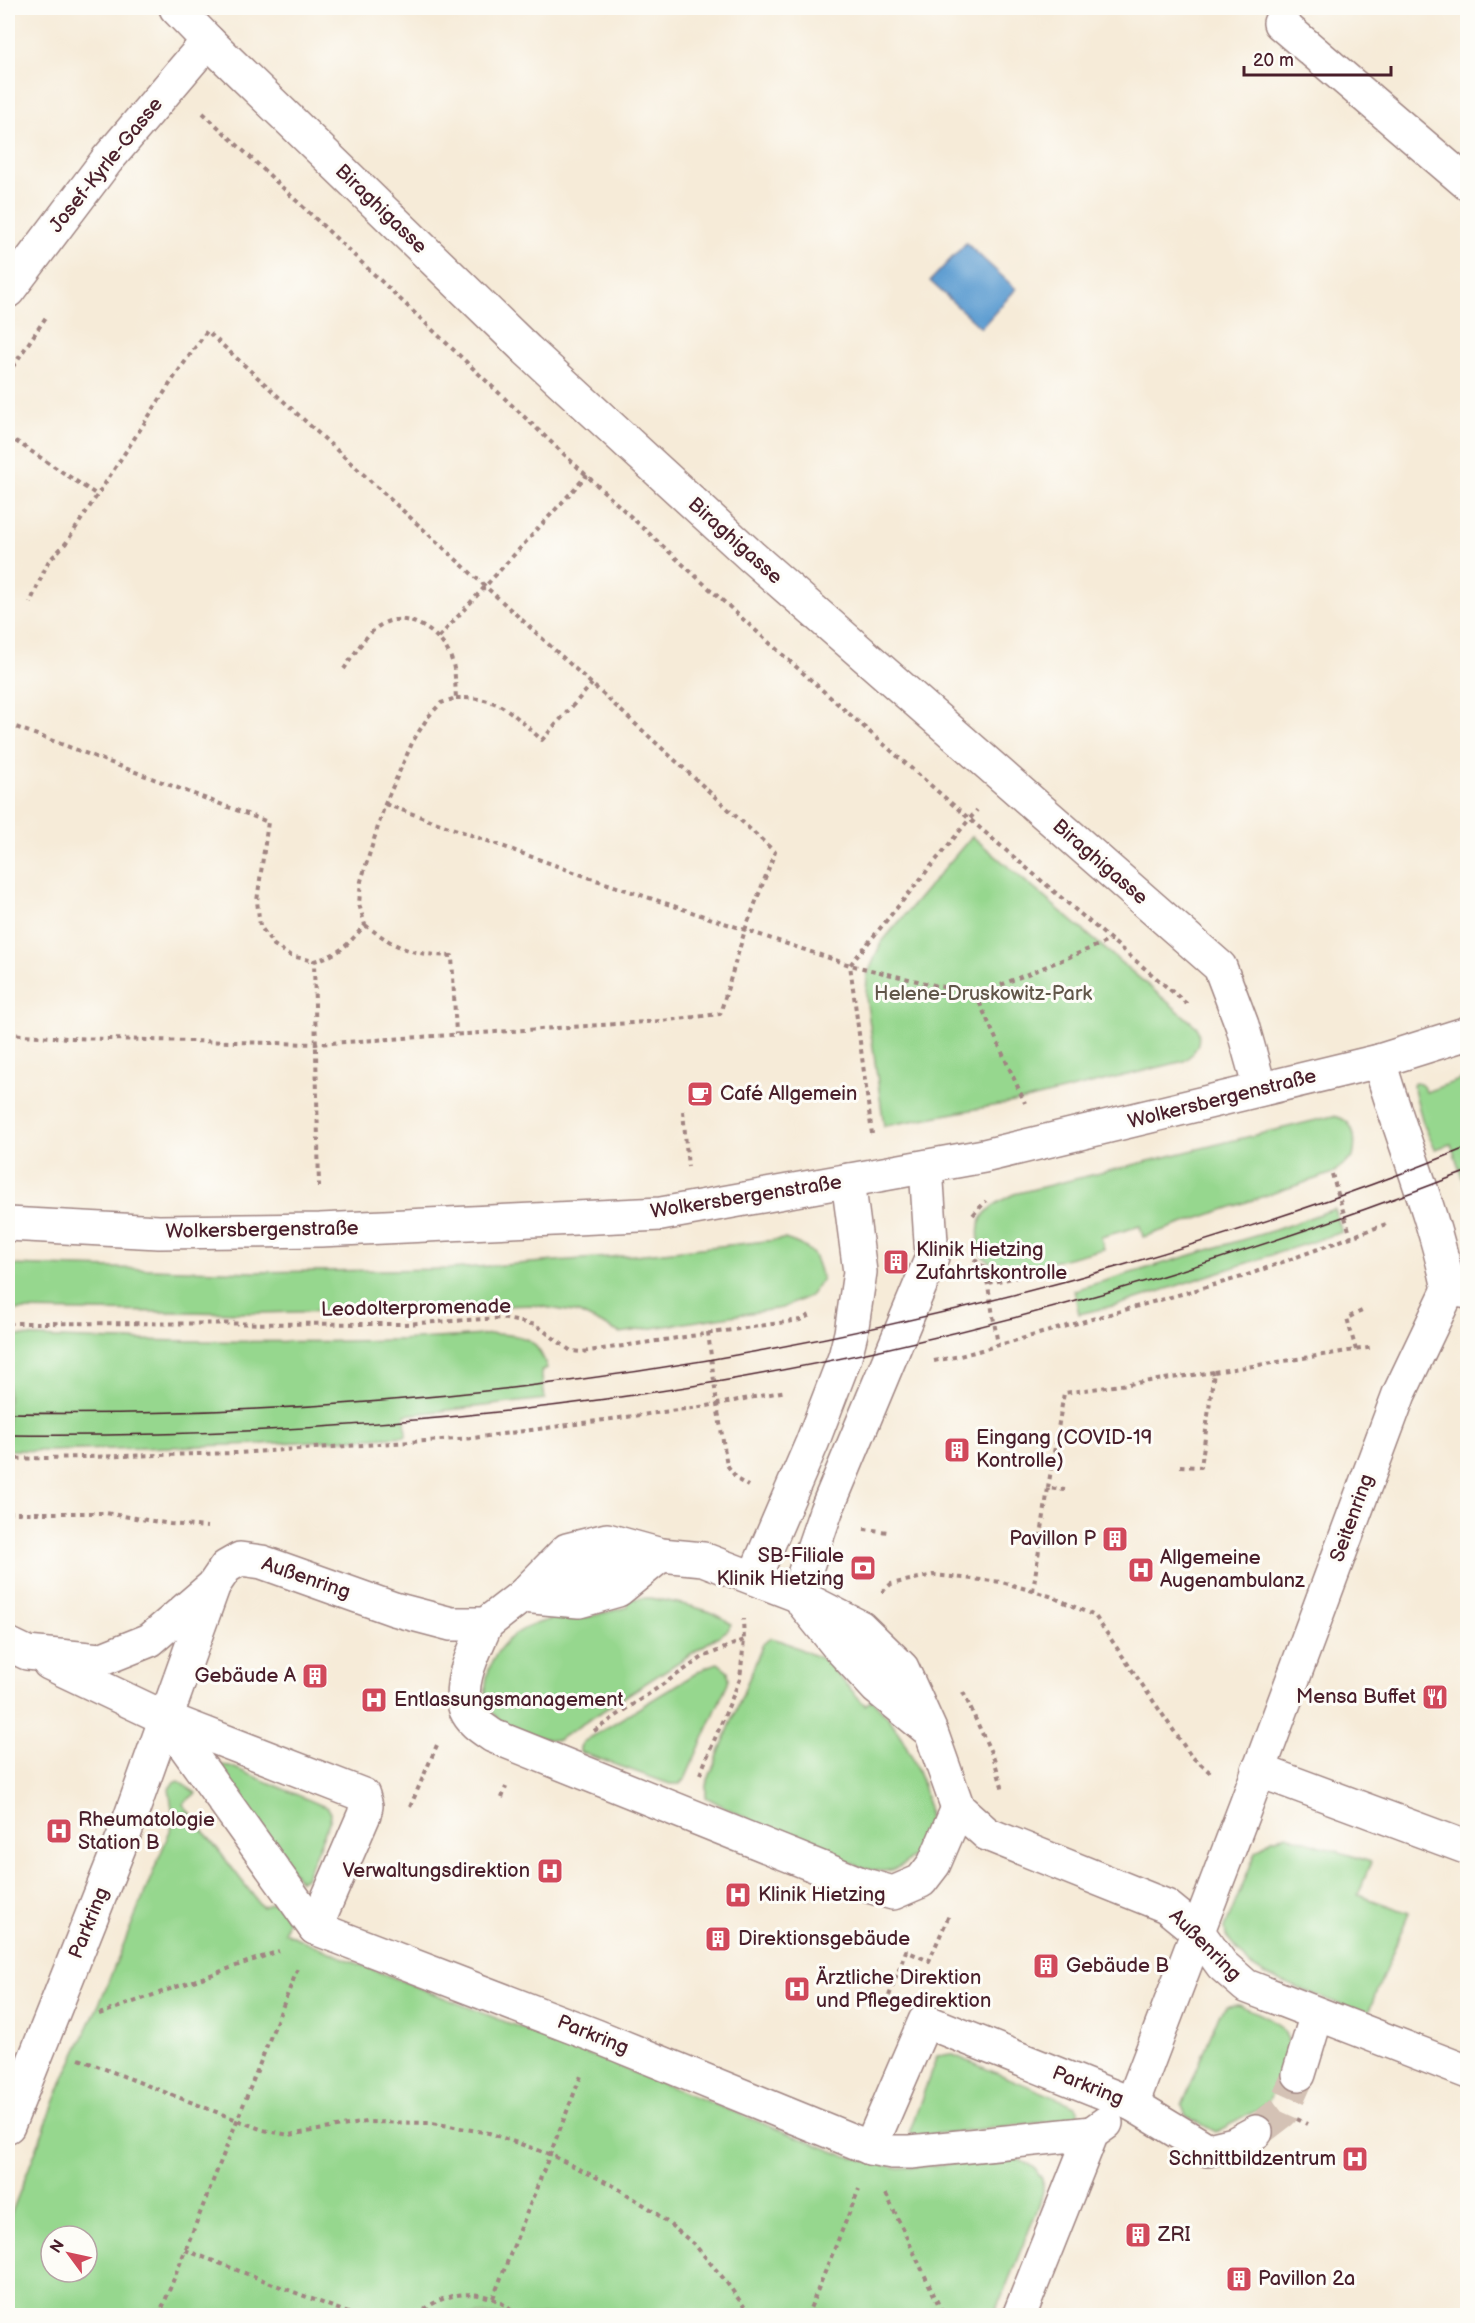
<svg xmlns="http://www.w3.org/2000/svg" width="1475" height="2323" font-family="'Balsamiq Sans',sans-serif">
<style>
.green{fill:#96d78e;stroke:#707b5c;stroke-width:1.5;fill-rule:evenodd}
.water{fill:#619fd2;stroke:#565f7e;stroke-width:1.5}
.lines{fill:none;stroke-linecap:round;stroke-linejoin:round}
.minor-tunnel{stroke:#d4c2b5;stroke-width:33;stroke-dasharray:33 16;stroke-linecap:butt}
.minor-casing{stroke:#a08582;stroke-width:36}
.path{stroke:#a08582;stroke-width:4;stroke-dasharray:4.5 4.5;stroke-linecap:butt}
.minor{stroke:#fff;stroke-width:33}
.tram{stroke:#4a1f2b;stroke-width:1.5}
.labels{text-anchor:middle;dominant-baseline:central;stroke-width:6;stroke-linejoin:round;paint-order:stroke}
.street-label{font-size:20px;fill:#4a1f2b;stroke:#fdfcf7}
.park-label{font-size:20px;fill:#615649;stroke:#fdfcf7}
.poi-label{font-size:20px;fill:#4a1f2b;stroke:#fdfcf7;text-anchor:start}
</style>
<rect width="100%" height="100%" fill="#fdfcf7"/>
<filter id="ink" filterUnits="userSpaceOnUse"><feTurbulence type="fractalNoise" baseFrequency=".0167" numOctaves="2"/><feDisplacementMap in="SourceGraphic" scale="12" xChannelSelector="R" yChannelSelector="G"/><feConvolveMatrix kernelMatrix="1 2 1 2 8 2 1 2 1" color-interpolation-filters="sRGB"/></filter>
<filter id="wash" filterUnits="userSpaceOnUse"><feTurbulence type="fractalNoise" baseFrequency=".008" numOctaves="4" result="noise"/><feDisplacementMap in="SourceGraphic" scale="24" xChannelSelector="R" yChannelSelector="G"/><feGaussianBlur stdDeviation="1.35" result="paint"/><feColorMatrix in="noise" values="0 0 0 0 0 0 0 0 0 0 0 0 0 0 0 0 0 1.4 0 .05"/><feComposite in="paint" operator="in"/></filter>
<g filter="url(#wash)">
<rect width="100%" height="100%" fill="#f6ebd8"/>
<g class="green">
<path d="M972 836 1197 1027C1202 1042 1196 1052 1184 1061L1030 1099 884 1126 866 997 867 976 881 943Z"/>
<path d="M1467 1077 1468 1185 1465 1186 1451 1144 1435 1149 1423 1123 1413 1086 1414 1083C1422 1083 1423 1086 1426 1092Z"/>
<path d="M1333 1116C1355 1119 1357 1139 1353 1157L1333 1173 1143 1237 1140 1226 1101 1237 1104 1249 1032 1267 1007 1269 993 1264 983 1257C971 1222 982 1209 1014 1194Z"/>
<path d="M1334 1209 1342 1232 1121 1304 1079 1314 1074 1290 1275 1230Z"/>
<path d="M785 1239C812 1248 816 1252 822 1280L810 1296 782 1308 620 1333 579 1313 533 1305 260 1313 8 1310V1265L254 1272 450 1269 635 1255Z"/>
<path d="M493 1334C523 1335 537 1337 547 1368L541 1371 545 1399 405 1415 406 1436 260 1444 49 1451 8 1450V1335C68 1340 129 1340 191 1341 291 1342 392 1343 493 1334Z"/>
<path d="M650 1598C674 1602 713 1608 731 1624L728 1630 558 1740C546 1740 538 1737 527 1733 519 1730 508 1726 501 1721 474 1700 487 1658 509 1639 528 1622 558 1618 582 1611L584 1618 628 1607 627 1599Z"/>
<path d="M770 1638 782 1641 836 1665 833 1670 865 1705 872 1700C879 1708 888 1716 893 1724 915 1757 947 1821 915 1855 906 1863 896 1871 883 1871 866 1871 850 1862 835 1856 791 1839 747 1820 706 1797V1785L763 1644Z"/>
<path d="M718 1663 728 1671 729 1680 686 1777 680 1784H670L580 1752V1747L583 1742 708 1666Z"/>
<path d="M220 1765 230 1766 328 1808 331 1813 330 1820 305 1878 300 1881 216 1770Z"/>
<path d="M178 1781 196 1793 183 1804 262 1907 274 1902 281 1908 288 1920 284 1932 341 1957 843 2155 899 2168 1016 2158 1035 2168 1042 2179 1043 2190 1040 2203 994 2316 8 2315V2222L63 2080 100 2002 174 1821 169 1789 173 1783ZM51 2236H87V2272H51Z"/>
<path d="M1287 1835 1371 1862 1358 1895 1409 1913 1367 2015 1268 1976 1250 1965 1226 1936 1225 1928 1256 1852 1272 1839Z"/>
<path d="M1238 2005C1273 2019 1297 2026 1288 2070L1282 2068 1267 2105 1216 2132 1186 2116 1182 2106 1219 2015 1227 2006Z"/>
<path d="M951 2054 1076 2106 1079 2112 1075 2119 915 2136 909 2133 937 2056Z"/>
</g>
<path class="water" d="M966 243 1016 289 981 328 930 281Z"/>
</g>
<g filter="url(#ink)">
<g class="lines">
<path class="minor-tunnel" d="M1256 2132 1282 2112 1299 2074"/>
<g class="minor-casing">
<g id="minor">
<path d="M176 8 208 41 527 350 751 556 1220 967 1242 1025 1260 1089"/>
<path d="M1280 23 1468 184"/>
<path d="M8 291 107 160 208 41"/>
<path d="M1379 1061C1401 1137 1433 1211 1449 1289"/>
<path d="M8 1224 159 1232 320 1230 661 1214 984 1156 1379 1061 1468 1033"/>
<path d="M754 1578 812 1443 845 1357 851 1333 860 1272 848 1180"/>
<path d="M536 1590 571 1573 656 1556"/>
<path d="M797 1595 826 1511 932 1257 926 1167"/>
<path d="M522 1596 579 1601 618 1590 661 1555"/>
<path d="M804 1604 838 1646 877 1688 925 1727"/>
<path d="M486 1624C476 1649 456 1682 466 1710 471 1722 483 1729 493 1736L861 1884 893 1893 921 1881 934 1864 958 1808"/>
<path d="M8 1644 27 1653 100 1660 150 1640 213 1586 226 1567 240 1559 262 1562 394 1609 451 1624H486L522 1596 567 1550 607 1540 661 1555 703 1559 797 1595 860 1627 902 1668 931 1732 958 1808 987 1834 1166 1906 1198 1932 1222 1965 1246 1986 1468 2072"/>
<path d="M49 1663 165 1718 315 1928 596 2036 870 2148 892 2152H911L1092 2133"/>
<path d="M165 1718 363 1795 366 1806 364 1815 315 1928"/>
<path d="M1258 1770 1468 1848"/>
<path d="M1299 2074 1317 2014"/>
<path d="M1132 2104 1246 1805 1399 1394 1449 1289 1468 1292"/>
<path d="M8 2126 124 1835 213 1587"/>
<path d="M870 2148 925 2021 1132 2104 1208 2150 1234 2144 1256 2132"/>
<path d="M1019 2316 1092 2133 1106 2123"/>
</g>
</g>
<g class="path">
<path d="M203 113C377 275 547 442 723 601 875 739 1030 872 1187 1004"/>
<path d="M8 374 46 317"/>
<path d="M8 436 97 495"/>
<path d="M439 637 587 475"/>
<path d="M456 698C502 697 509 711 542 740L592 684"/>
<path d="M8 724 268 822 257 901 260 926 274 945 291 956 314 961"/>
<path d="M385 804 596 880 850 965 976 995 1025 1103"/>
<path d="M365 925C400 950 409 954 452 956L456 1034"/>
<path d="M976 995 1111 940"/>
<path d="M8 1034 68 1038 315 1044 661 1021 720 1014 745 930 775 852 207 331 177 373 66 543 48 562 30 603"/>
<path d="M683 1111 688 1167"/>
<path d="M872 1134 850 965 977 810"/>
<path d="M1332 1174 1351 1237"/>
<path d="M319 1187 314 961C341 954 347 945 365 925L359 904 361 881 385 804 413 741 428 717 441 703 456 698C455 687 456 672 452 661 444 634 406 607 379 626 364 636 354 655 344 669"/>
<path d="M973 1215 986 1201"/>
<path d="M974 1259 985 1268 998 1345"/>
<path d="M988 1283 1033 1274"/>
<path d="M8 1323 403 1324 501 1318 536 1325 571 1351 582 1352 800 1320 810 1315"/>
<path d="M708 1332 717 1405 727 1465 738 1480 748 1486"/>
<path d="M1356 1350 1347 1318 1362 1311"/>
<path d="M934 1361 960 1356 1242 1277 1389 1223"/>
<path d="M8 1459 237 1453 473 1438 707 1406 786 1391"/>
<path d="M1180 1466 1201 1467 1214 1372 1374 1347"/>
<path d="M1048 1488 1064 1393 1214 1372"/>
<path d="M8 1513H106L170 1524 207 1527"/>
<path d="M864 1529 889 1532"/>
<path d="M1033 1591 1048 1488 1065 1490"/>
<path d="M882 1592 891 1584 933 1575 1002 1582 1050 1596 1095 1616 1191 1756 1212 1774"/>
<path d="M963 1692 994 1759 1003 1790"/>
<path d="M594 1731 703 1657 744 1640"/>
<path d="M700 1774 740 1679 744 1640 743 1619"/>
<path d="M502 1798 506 1787"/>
<path d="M410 1807 437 1745"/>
<path d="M889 1996 906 1951 929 1961 950 1913"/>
<path d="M99 2014 279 1951"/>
<path d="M79 2059 263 2130 289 2135 366 2122 432 2123 489 2133 549 2154 614 2186 652 2210 694 2244 724 2279 751 2316"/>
<path d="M1297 2119 1307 2124"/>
<path d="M886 2194 944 2316"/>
<path d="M185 2250 356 2316"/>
<path d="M493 2298 581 2076"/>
<path d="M159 2316 298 1968"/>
<path d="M418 2316C442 2288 493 2286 516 2316"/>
<path d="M807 2316 859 2189"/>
</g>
<use href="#minor" class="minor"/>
<g class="tram">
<path d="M8 1413C384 1419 758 1370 1120 1266 1237 1232 1355 1194 1468 1147"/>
<path d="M8 1435C208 1437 407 1426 606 1399 901 1359 1190 1278 1468 1171"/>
</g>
</g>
</g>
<defs>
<g id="cafe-square" transform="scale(1.35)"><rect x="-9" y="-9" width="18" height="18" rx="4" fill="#d1495b" stroke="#fdfcf7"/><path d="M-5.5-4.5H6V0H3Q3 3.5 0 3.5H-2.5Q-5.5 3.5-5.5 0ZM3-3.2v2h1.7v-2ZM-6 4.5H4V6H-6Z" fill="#fff"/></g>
<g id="building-square" transform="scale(1.35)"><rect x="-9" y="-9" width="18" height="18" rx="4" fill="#d1495b" stroke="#fdfcf7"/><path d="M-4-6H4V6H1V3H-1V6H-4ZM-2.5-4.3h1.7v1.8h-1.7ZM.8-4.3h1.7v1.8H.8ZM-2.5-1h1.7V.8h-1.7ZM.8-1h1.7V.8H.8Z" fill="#fff"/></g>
<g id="bank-square" transform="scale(1.35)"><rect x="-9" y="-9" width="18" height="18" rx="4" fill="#d1495b" stroke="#fdfcf7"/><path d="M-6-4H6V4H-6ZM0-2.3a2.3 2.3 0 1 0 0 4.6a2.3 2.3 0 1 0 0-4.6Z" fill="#fff"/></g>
<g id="hospital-square" transform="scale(1.35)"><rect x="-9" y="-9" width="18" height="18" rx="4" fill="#d1495b" stroke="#fdfcf7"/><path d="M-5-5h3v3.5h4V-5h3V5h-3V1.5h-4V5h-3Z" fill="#fff"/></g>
<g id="restaurant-square" transform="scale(1.35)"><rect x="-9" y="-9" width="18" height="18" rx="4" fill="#d1495b" stroke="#fdfcf7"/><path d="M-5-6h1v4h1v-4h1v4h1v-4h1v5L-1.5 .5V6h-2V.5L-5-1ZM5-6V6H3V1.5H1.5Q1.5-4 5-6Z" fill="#fff"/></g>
</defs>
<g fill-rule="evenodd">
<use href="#cafe-square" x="700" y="1094"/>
<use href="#building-square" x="896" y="1262"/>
<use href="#building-square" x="957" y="1450"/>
<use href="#building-square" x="1115" y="1539"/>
<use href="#bank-square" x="863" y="1568"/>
<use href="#hospital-square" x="1141" y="1570"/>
<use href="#building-square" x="315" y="1676"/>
<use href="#restaurant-square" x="1435" y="1697"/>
<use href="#hospital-square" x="374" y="1700"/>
<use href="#hospital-square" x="59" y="1831"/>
<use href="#hospital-square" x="550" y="1871"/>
<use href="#hospital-square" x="738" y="1895"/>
<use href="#building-square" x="718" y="1939"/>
<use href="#building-square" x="1046" y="1966"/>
<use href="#hospital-square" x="797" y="1989"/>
<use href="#hospital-square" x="1355" y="2159"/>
<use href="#building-square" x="1138" y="2235"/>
<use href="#building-square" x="1239" y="2279"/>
</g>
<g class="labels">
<g class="street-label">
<text transform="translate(106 165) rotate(-51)">Josef-Kyrle-Gasse</text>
<text transform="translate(381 209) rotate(44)">Biraghigasse</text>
<text transform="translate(735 541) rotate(42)">Biraghigasse</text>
<text transform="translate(1100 862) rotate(41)">Biraghigasse</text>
<text transform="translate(1222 1099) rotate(-14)">Wolkersbergenstraße</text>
<text transform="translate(746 1197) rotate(-9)">Wolkersbergenstraße</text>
<text transform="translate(262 1230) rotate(-1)">Wolkersbergenstraße</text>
<text transform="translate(416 1308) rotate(-1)">Leodolterpromenade</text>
<text transform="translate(1352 1518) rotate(-70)">Seitenring</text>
<text transform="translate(306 1578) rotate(19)">Außenring</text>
<text transform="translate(89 1923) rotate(-68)">Parkring</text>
<text transform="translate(1205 1945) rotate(45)">Außenring</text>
<text transform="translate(593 2035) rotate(22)">Parkring</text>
<text transform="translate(1088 2086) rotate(22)">Parkring</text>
</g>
<g class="park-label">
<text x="983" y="994">Helene-Druskowitz-Park</text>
</g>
<g class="poi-label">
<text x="720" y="1094">Café Allgemein</text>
<text x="916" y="1250">Klinik Hietzing<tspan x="916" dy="23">Zufahrtskontrolle</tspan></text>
<text x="976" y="1438">Eingang (COVID-19<tspan x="976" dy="23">Kontrolle)</tspan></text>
<text x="1096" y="1539" text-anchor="end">Pavillon P</text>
<text x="844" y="1556" text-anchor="end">SB-Filiale<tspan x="844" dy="23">Klinik Hietzing</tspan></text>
<text x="1160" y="1558">Allgemeine<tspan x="1160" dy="23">Augenambulanz</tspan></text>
<text x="296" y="1676" text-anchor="end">Gebäude A</text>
<text x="1416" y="1697" text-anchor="end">Mensa Buffet</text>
<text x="394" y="1700">Entlassungsmanagement</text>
<text x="78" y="1820">Rheumatologie<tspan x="78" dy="23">Station B</tspan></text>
<text x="530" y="1871" text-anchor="end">Verwaltungsdirektion</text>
<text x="758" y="1895">Klinik Hietzing</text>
<text x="738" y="1939">Direktionsgebäude</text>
<text x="1066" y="1966">Gebäude B</text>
<text x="816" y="1978">Ärztliche Direktion<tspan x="816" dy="23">und Pflegedirektion</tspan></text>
<text x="1336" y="2159" text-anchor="end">Schnittbildzentrum</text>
<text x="1158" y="2235">ZRI</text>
<text x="1258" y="2279">Pavillon 2a</text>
</g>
</g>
<rect width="1475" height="2323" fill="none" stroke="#fdfcf7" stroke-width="30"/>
<g transform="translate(69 2254) rotate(303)"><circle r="28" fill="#fdfcf7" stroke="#b5a4a5" stroke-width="1.5"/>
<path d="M0-4.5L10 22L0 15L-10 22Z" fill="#d1495b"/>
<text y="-9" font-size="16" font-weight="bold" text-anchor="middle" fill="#4a1f2b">N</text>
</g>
<path d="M1244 66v9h147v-9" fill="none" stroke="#4a1f2b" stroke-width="3"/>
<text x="1253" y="66" font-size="18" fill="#4a1f2b" stroke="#fdfcf7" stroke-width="4.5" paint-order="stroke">20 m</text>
</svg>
